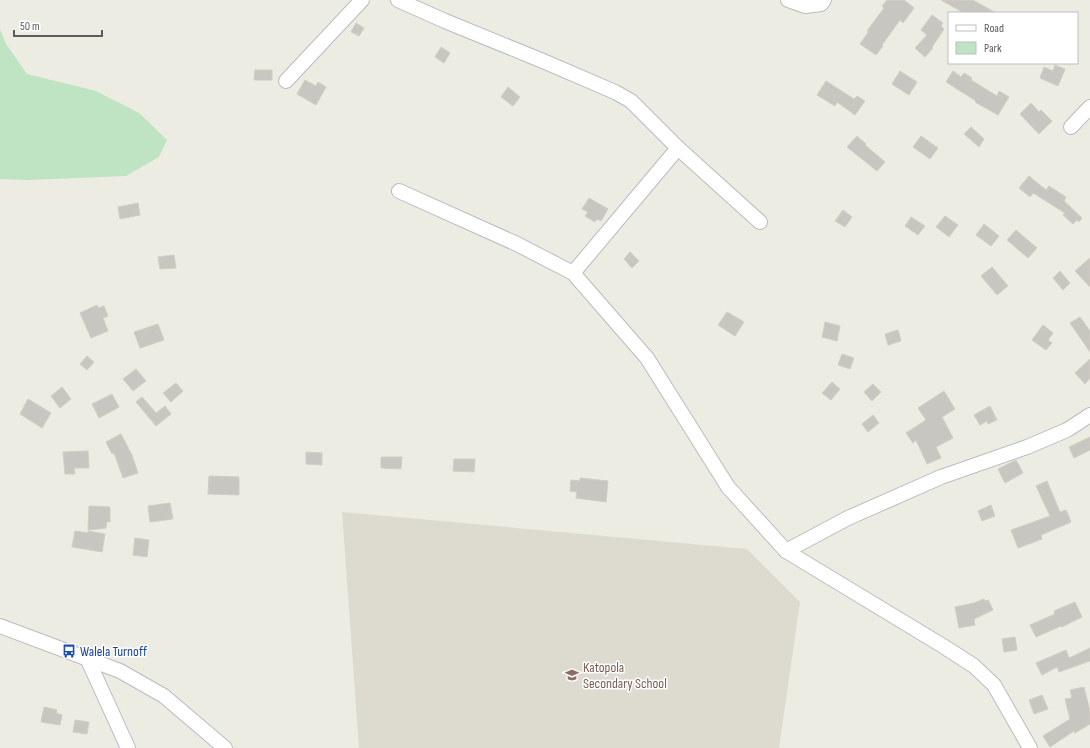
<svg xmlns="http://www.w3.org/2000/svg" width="1090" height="748" font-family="'Sofia Sans Condensed',sans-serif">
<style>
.education{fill:#dddbd0}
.green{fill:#bfe4c3}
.building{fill:#c8c6c0;stroke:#d1cec1}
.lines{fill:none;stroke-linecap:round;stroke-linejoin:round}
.minor-casing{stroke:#babbc1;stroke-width:16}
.minor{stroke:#fff;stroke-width:14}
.labels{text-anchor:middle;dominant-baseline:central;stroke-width:3;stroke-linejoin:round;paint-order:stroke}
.transit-label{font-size:14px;fill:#164399;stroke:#fff;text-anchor:start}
.education-label{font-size:14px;fill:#785e54;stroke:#fff;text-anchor:start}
</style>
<rect width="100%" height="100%" fill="#edece2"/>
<path class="education" d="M342 512 747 549 800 602 779 748H359Z"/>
<path class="green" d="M0 29 6 44 27 74 96 91 139 113 167 140 159 157 126 176 28 180 0 179Z"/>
<g class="building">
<path d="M887 0H904L914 8 903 23 900 20 882 45 883 46 876 55 860 44 869 31H867L884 8 882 6Z"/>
<path d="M941 0H973L996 13H964Z"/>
<path d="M932 15 943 23 941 26 944 29 932 47 933 48 925 57 915 48 927 35 921 30Z"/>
<path d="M356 23 364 28 359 36 351 32Z"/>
<path d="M441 47 450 53 444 63 435 57Z"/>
<path d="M1055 65 1065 69 1058 86 1040 78 1044 67 1053 71Z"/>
<path d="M255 70H272V80H254Z"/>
<path d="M900 71 917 82 909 95 892 84Z"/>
<path d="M953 71 961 77 964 73 972 78 971 80 997 96 999 91 1009 97 998 115 975 102 976 101 946 82Z"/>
<path d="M305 80 316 86 318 82 326 87 316 105 297 94Z"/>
<path d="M826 81 854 99 857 96 865 101 855 115 837 102 835 106 817 95Z"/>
<path d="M508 87 520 97 513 106 501 97Z"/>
<path d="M1031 103 1039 112 1041 110 1052 121 1039 134 1020 114Z"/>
<path d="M971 127 984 139 979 147 964 134Z"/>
<path d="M857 136 866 144 865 145 885 162 877 171 847 147Z"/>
<path d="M921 136 938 148 930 159 913 147Z"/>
<path d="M1029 176 1046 190 1049 186 1066 197 1064 201 1082 218 1079 222 1077 220 1073 224 1063 215 1065 213 1033 193 1030 197 1019 188Z"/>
<path d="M589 198 608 209 601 221 597 219 595 222 585 216 588 212 582 209Z"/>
<path d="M138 203 140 215 120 219 118 207Z"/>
<path d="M843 210 852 217 845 227 835 221Z"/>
<path d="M945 216 958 225 949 237 936 227Z"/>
<path d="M911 217 925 226 918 235 905 226Z"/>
<path d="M984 224 999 236 991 246 976 235Z"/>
<path d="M1016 230 1037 248 1028 258 1007 240Z"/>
<path d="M630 252 639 261 632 268 624 259Z"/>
<path d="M174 255 176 268 160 269 158 257Z"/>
<path d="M1090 258V287L1075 271Z"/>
<path d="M992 267 1008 286 997 295 981 276Z"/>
<path d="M1060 271 1070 283 1063 290 1053 278Z"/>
<path d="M97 305 98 308 104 306 108 316 103 318 108 331 91 338 80 313Z"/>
<path d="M727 312 744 322 735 336 718 325Z"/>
<path d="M1080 317 1090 331V352L1070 323Z"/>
<path d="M825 322 840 326 837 341 822 337Z"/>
<path d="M158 324 164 340 140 348 134 332Z"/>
<path d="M1043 325 1053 333 1048 340 1052 343 1046 350 1032 340Z"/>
<path d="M898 330 901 341 888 345 885 334Z"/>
<path d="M842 354 854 358 850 369 838 365Z"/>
<path d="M87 356 94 362 87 370 80 364Z"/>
<path d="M1090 359V378L1085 384 1075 373Z"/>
<path d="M136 369 146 381 133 391 123 379Z"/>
<path d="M832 382 840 389 831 400 822 393Z"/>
<path d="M176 383 183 391 171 402 163 393Z"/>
<path d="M873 384 881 392 872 401 864 392Z"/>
<path d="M62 387 71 399 60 408 51 396Z"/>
<path d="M944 391 955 409 942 417 953 438 936 447 941 458 927 464 916 440 913 443 906 433 926 420 918 408Z"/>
<path d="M112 394 119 407 99 418 92 404Z"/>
<path d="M142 397 156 413 165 406 171 414 156 426 136 402Z"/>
<path d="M28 399 51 413 42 428 20 414Z"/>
<path d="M990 406 997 420 988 424 987 421 980 425 974 415Z"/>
<path d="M873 415 879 423 868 432 862 424Z"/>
<path d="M121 434 132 455 138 473 123 478 114 453 112 454 106 442Z"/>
<path d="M1090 437V450L1074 458 1069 447Z"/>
<path d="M88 451 89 468H74L75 474H65L63 452Z"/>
<path d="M306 452 322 453V465L306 464Z"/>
<path d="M381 457H402L401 469 381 468Z"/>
<path d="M454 459H475L474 472 453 471Z"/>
<path d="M1016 460 1023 473 1005 483 998 469Z"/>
<path d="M209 476 239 477V495L208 494Z"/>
<path d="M580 478 608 481 606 502 576 498 577 492 570 491 571 480 580 481Z"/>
<path d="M1047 481 1060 512 1066 510 1071 522 1041 535 1042 539 1018 548 1011 530 1050 516 1036 486Z"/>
<path d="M170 503 173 519 150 522 148 506Z"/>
<path d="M991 505 995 516 982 521 978 511Z"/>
<path d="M89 506 110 507V522L107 521 106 528 88 530Z"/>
<path d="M75 531 88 533V531L105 534 102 552 72 547Z"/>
<path d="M135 538 149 540 147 557 133 555Z"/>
<path d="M984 599 985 601 988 600 993 610 974 619 975 625 959 628 955 607 974 603Z"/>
<path d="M1075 602 1082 617 1062 627 1061 626 1036 637 1030 625 1055 614 1054 611Z"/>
<path d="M1015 637 1017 650 1004 652 1002 639Z"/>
<path d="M1090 648V661L1059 672 1057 667 1042 675 1036 663 1066 650 1069 658Z"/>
<path d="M1084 687 1090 711V724L1075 733 1074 731 1050 747 1043 736 1070 719 1065 699 1072 698 1070 690Z"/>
<path d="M1042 695 1048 709 1034 714 1029 700Z"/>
<path d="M44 707 57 710 56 713 62 715 60 725 41 722Z"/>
<path d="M75 720 89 722 87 734 73 732Z"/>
</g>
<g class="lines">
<g class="minor-casing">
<g id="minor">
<path d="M398 0 445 21 543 61 615 92 631 101 678 148 760 222"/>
<path d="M788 0 805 6 821 4 824 0"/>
<path d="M286 81 362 0"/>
<path d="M1071 127 1090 107"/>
<path d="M399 191 517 244 573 273 647 358 728 487 786 551 943 646 974 666 994 685 1030 748"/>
<path d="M573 273 678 148"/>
<path d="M786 551 848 518 941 477 1027 447 1067 430 1090 415"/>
<path d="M0 626 120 671 164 696 225 748"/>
<path d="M87 658 128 748"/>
</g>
</g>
<use href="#minor" class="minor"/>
</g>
<defs>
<g id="bus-bare" transform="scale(1.08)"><path d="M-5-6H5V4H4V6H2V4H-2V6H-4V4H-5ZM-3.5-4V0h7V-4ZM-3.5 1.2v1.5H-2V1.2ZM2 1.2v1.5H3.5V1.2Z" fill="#1a4fb4" stroke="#fff" stroke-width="2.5" paint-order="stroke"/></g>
<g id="school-bare" transform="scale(1.08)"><path d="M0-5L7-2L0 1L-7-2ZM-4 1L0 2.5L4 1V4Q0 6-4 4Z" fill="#8d6e63" stroke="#fff" stroke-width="2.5" paint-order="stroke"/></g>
</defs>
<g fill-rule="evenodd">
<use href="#bus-bare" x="69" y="651"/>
<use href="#school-bare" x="572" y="675"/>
</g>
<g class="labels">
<g class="transit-label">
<text x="80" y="651">Walela Turnoff</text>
</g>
<g class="education-label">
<text x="583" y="667">Katopola<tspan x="583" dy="16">Secondary School</tspan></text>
</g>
</g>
<rect x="948" y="12" width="130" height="52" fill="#ffffff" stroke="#bdbec1"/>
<rect x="956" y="25" width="20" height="6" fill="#ffffff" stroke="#bdbec1"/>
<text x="984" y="32" font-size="12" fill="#5b5d63">Road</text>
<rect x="956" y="42" width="20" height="12" fill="#bfe4c3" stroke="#bdbec1"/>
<text x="984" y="52" font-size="12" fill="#5b5d63">Park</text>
<path d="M14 30v6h88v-6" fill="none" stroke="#5b5d63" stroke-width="2"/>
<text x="20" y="30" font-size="12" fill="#5b5d63" stroke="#ffffff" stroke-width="3" paint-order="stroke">50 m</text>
</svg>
